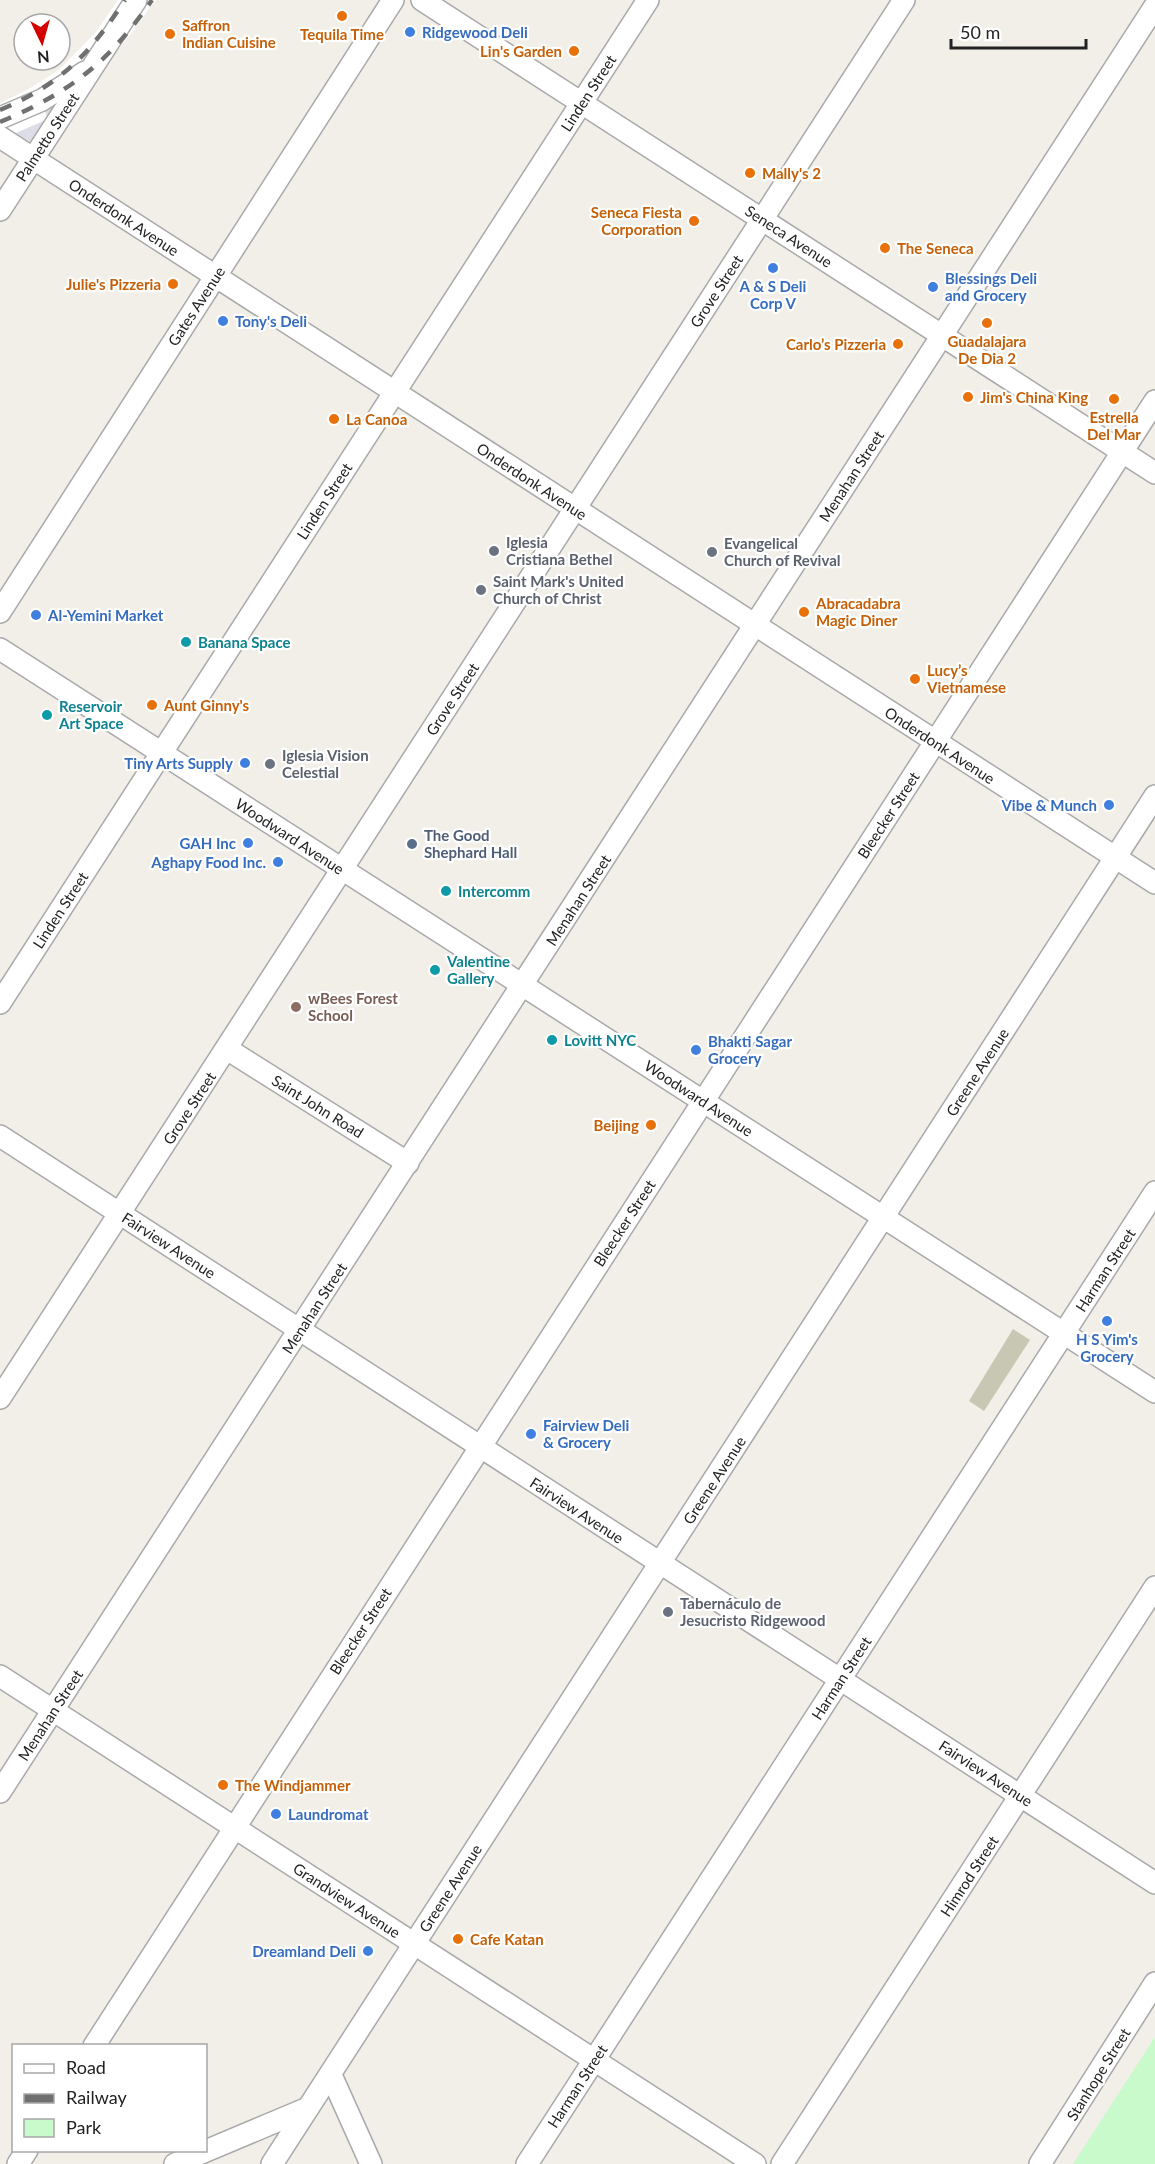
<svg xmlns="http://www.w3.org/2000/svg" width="1155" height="2164" font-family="Lato,sans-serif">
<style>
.construction{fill:#c7c7b4}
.park{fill:#c8facc}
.plaza{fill:#dddde8}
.pier{fill:#fff}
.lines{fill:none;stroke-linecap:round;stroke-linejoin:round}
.minor-casing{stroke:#a9a9a9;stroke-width:24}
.minor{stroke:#fff;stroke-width:21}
.rail{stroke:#707070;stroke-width:4.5;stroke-dasharray:12 12;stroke-linecap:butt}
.food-dot{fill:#e8710a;stroke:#fff;stroke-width:2}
.shop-dot{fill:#3f7fe0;stroke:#fff;stroke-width:2}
.worship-dot{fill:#6b7280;stroke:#fff;stroke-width:2}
.culture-dot{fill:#0f9aa8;stroke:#fff;stroke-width:2}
.service-dot{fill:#5c6f8a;stroke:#fff;stroke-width:2}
.education-dot{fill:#8d6e63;stroke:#fff;stroke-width:2}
.labels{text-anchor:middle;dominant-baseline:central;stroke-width:4.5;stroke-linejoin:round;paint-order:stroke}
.food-label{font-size:15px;font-weight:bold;fill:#c56008;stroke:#fff;text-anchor:start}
.shop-label{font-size:15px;font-weight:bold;fill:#366cbe;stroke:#fff;text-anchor:start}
.street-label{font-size:15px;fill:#222;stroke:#fff}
.worship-label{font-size:15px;font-weight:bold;fill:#5b616d;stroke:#fff;text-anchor:start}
.culture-label{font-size:15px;font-weight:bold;fill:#0d838f;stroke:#fff;text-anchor:start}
.service-label{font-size:15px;font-weight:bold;fill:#4e5e75;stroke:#fff;text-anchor:start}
.education-label{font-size:15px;font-weight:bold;fill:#785e54;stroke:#fff;text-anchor:start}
</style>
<rect width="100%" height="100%" fill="#f2efe9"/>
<path class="construction" d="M1013 1329 1030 1340 984 1411 969 1401Z"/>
<path class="park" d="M1155 2037V2164H1073Z"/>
<path class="plaza" d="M61 100 36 140 30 141 2 127Z"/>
<path class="pier" d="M118 0H156L115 54 94 72 43 107 48 119 11 135 5 124 0 125V103L27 90 59 70 95 33Z"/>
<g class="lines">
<g class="minor-casing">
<g id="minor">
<path d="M422 0 1155 473"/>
<path d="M0 118 42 100 85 72"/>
<path d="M0 137 1155 883"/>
<path d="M0 210 136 0"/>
<path d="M0 612 393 0"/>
<path d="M0 649 1155 1392"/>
<path d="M0 1003 648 0"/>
<path d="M227 1049 408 1163"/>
<path d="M0 1136 1155 1883"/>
<path d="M0 1398 904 0"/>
<path d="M0 1676 755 2164"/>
<path d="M0 1792 1155 6"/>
<path d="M94 2046 1155 401"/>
<path d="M331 2075 371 2164"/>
<path d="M18 2164 27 2150"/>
<path d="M175 2164 308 2108"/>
<path d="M272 2164 1155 796"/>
<path d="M527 2164 1155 1192"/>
<path d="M782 2164 1155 1587"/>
<path d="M1040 2164 1155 1983"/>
</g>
</g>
<use href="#minor" class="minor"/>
<g class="rail">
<path d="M0 110C61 84 89 55 125 0"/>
<path d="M0 122C71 92 108 63 152 0"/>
</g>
</g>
<g class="food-dot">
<circle cx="342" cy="16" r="6"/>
<circle cx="170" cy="34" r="6"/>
<circle cx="574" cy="51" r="6"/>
<circle cx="750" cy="173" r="6"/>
<circle cx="694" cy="221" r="6"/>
<circle cx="885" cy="248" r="6"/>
<circle cx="173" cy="284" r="6"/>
<circle cx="987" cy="323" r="6"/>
<circle cx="898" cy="344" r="6"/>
<circle cx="968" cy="397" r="6"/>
<circle cx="1114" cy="399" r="6"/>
<circle cx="334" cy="419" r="6"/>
<circle cx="804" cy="612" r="6"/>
<circle cx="915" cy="679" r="6"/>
<circle cx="152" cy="705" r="6"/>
<circle cx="651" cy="1125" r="6"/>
<circle cx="223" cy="1785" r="6"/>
<circle cx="458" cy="1939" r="6"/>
</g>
<g class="shop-dot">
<circle cx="410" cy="32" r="6"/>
<circle cx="773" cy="268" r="6"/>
<circle cx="933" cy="287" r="6"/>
<circle cx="223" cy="321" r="6"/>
<circle cx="36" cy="615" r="6"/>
<circle cx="245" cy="763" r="6"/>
<circle cx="1109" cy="805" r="6"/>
<circle cx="248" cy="843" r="6"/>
<circle cx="278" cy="862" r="6"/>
<circle cx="696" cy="1050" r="6"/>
<circle cx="1107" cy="1321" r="6"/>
<circle cx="531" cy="1434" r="6"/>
<circle cx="276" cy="1814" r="6"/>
<circle cx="368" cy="1951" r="6"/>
</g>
<g class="worship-dot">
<circle cx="494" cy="551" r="6"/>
<circle cx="712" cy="552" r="6"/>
<circle cx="481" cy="590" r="6"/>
<circle cx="270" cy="764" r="6"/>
<circle cx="668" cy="1612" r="6"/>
</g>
<g class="culture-dot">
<circle cx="186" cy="642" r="6"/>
<circle cx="47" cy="715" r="6"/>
<circle cx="446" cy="891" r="6"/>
<circle cx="435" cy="970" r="6"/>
<circle cx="552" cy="1040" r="6"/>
</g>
<circle class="service-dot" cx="412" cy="844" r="6"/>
<circle class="education-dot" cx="296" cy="1007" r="6"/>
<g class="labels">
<g class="food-label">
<text x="182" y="25">Saffron<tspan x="182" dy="17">Indian Cuisine</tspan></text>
<text x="342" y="34" text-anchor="middle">Tequila Time</text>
<text x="562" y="51" text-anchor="end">Lin's Garden</text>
<text x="762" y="173">Mally's 2</text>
<text x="682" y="212" text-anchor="end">Seneca Fiesta<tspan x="682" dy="17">Corporation</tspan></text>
<text x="897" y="248">The Seneca</text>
<text x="161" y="284" text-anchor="end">Julie's Pizzeria</text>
<text x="987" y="341" text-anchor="middle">Guadalajara<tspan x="987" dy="17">De Dia 2</tspan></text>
<text x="886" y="344" text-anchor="end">Carlo’s Pizzeria</text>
<text x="980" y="397">Jim's China King</text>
<text x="1114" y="417" text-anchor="middle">Estrella<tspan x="1114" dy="17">Del Mar</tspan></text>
<text x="346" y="419">La Canoa</text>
<text x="816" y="603">Abracadabra<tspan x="816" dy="17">Magic Diner</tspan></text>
<text x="927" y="670">Lucy’s<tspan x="927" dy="17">Vietnamese</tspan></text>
<text x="164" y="705">Aunt Ginny's</text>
<text x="639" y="1125" text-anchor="end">Beijing</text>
<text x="235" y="1785">The Windjammer</text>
<text x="470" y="1939">Cafe Katan</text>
</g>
<g class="shop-label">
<text x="422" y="32">Ridgewood Deli</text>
<text x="945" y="278">Blessings Deli<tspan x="945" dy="17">and Grocery</tspan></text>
<text x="773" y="286" text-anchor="middle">A &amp; S Deli<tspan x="773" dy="17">Corp V</tspan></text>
<text x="235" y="321">Tony's Deli</text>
<text x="48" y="615">Al-Yemini Market</text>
<text x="233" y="763" text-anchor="end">Tiny Arts Supply</text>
<text x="1097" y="805" text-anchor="end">Vibe &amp; Munch</text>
<text x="236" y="843" text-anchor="end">GAH Inc</text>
<text x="266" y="862" text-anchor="end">Aghapy Food Inc.</text>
<text x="708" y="1041">Bhakti Sagar<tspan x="708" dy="17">Grocery</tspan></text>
<text x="1107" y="1339" text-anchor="middle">H S Yim's<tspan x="1107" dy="17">Grocery</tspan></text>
<text x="543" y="1425">Fairview Deli<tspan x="543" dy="17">&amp; Grocery</tspan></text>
<text x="288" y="1814">Laundromat</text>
<text x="356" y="1951" text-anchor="end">Dreamland Deli</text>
</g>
<g class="street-label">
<text transform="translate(588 93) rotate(-57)">Linden Street</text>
<text transform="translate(47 137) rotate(-57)">Palmetto Street</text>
<text transform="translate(124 217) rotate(33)">Onderdonk Avenue</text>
<text transform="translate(789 236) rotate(33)">Seneca Avenue</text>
<text transform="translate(716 291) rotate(-57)">Grove Street</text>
<text transform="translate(196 306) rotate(-57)">Gates Avenue</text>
<text transform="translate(851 476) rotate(-57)">Menahan Street</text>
<text transform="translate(532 481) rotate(33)">Onderdonk Avenue</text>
<text transform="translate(324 501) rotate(-57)">Linden Street</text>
<text transform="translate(452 699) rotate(-57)">Grove Street</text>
<text transform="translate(940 745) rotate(33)">Onderdonk Avenue</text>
<text transform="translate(888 815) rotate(-57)">Bleecker Street</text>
<text transform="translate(290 836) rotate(33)">Woodward Avenue</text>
<text transform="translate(578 900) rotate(-57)">Menahan Street</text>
<text transform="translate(60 910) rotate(-57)">Linden Street</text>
<text transform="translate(977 1072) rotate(-57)">Greene Avenue</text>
<text transform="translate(699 1098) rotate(33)">Woodward Avenue</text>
<text transform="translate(318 1106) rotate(32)">Saint John Road</text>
<text transform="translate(189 1108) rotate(-57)">Grove Street</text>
<text transform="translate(624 1223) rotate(-57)">Bleecker Street</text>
<text transform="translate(169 1245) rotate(33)">Fairview Avenue</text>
<text transform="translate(1105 1270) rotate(-57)">Harman Street</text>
<text transform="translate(314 1308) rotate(-57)">Menahan Street</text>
<text transform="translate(714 1480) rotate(-57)">Greene Avenue</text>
<text transform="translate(577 1510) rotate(33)">Fairview Avenue</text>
<text transform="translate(360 1631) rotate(-57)">Bleecker Street</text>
<text transform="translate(841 1678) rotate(-57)">Harman Street</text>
<text transform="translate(50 1715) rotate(-57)">Menahan Street</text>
<text transform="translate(986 1773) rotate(33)">Fairview Avenue</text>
<text transform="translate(969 1876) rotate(-57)">Himrod Street</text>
<text transform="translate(450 1888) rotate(-57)">Greene Avenue</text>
<text transform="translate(347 1900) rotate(33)">Grandview Avenue</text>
<text transform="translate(1098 2074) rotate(-58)">Stanhope Street</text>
<text transform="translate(577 2086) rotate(-57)">Harman Street</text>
</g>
<g class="worship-label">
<text x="506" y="542">Iglesia<tspan x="506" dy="17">Cristiana Bethel</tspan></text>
<text x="724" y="543">Evangelical<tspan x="724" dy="17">Church of Revival</tspan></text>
<text x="493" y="581">Saint Mark's United<tspan x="493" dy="17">Church of Christ</tspan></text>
<text x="282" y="755">Iglesia Vision<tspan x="282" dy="17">Celestial</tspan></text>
<text x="680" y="1603">Tabernáculo de<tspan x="680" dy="17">Jesucristo Ridgewood</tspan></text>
</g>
<g class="culture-label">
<text x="198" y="642">Banana Space</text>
<text x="59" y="706">Reservoir<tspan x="59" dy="17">Art Space</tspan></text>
<text x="458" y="891">Intercomm</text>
<text x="447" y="961">Valentine<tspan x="447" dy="17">Gallery</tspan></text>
<text x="564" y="1040">Lovitt NYC</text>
</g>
<g class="service-label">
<text x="424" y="835">The Good<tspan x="424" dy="17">Shephard Hall</tspan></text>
</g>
<g class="education-label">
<text x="308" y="998">wBees Forest<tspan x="308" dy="17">School</tspan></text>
</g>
</g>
<rect x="12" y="2044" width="195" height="108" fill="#ffffff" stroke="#a7a7a7" stroke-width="1.5"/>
<rect x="24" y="2064" width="30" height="9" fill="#ffffff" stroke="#a7a7a7" stroke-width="1.5"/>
<text x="66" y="2074" font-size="18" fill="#222222">Road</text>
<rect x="24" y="2094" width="30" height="9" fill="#707070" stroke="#a7a7a7" stroke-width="1.5"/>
<text x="66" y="2104" font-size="18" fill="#222222">Railway</text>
<rect x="24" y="2119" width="30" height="18" fill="#c8facc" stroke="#a7a7a7" stroke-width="1.5"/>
<text x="66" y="2134" font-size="18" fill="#222222">Park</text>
<g transform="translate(42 42) rotate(175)"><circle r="28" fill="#ffffff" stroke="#a7a7a7" stroke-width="1.5"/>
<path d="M0-4.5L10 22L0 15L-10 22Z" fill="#d40000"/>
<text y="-9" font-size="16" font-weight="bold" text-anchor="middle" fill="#222222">N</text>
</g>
<path d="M951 39v9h135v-9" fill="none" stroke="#222222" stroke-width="3"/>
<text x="960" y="39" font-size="18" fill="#222222" stroke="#ffffff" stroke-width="4.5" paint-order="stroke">50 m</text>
</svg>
